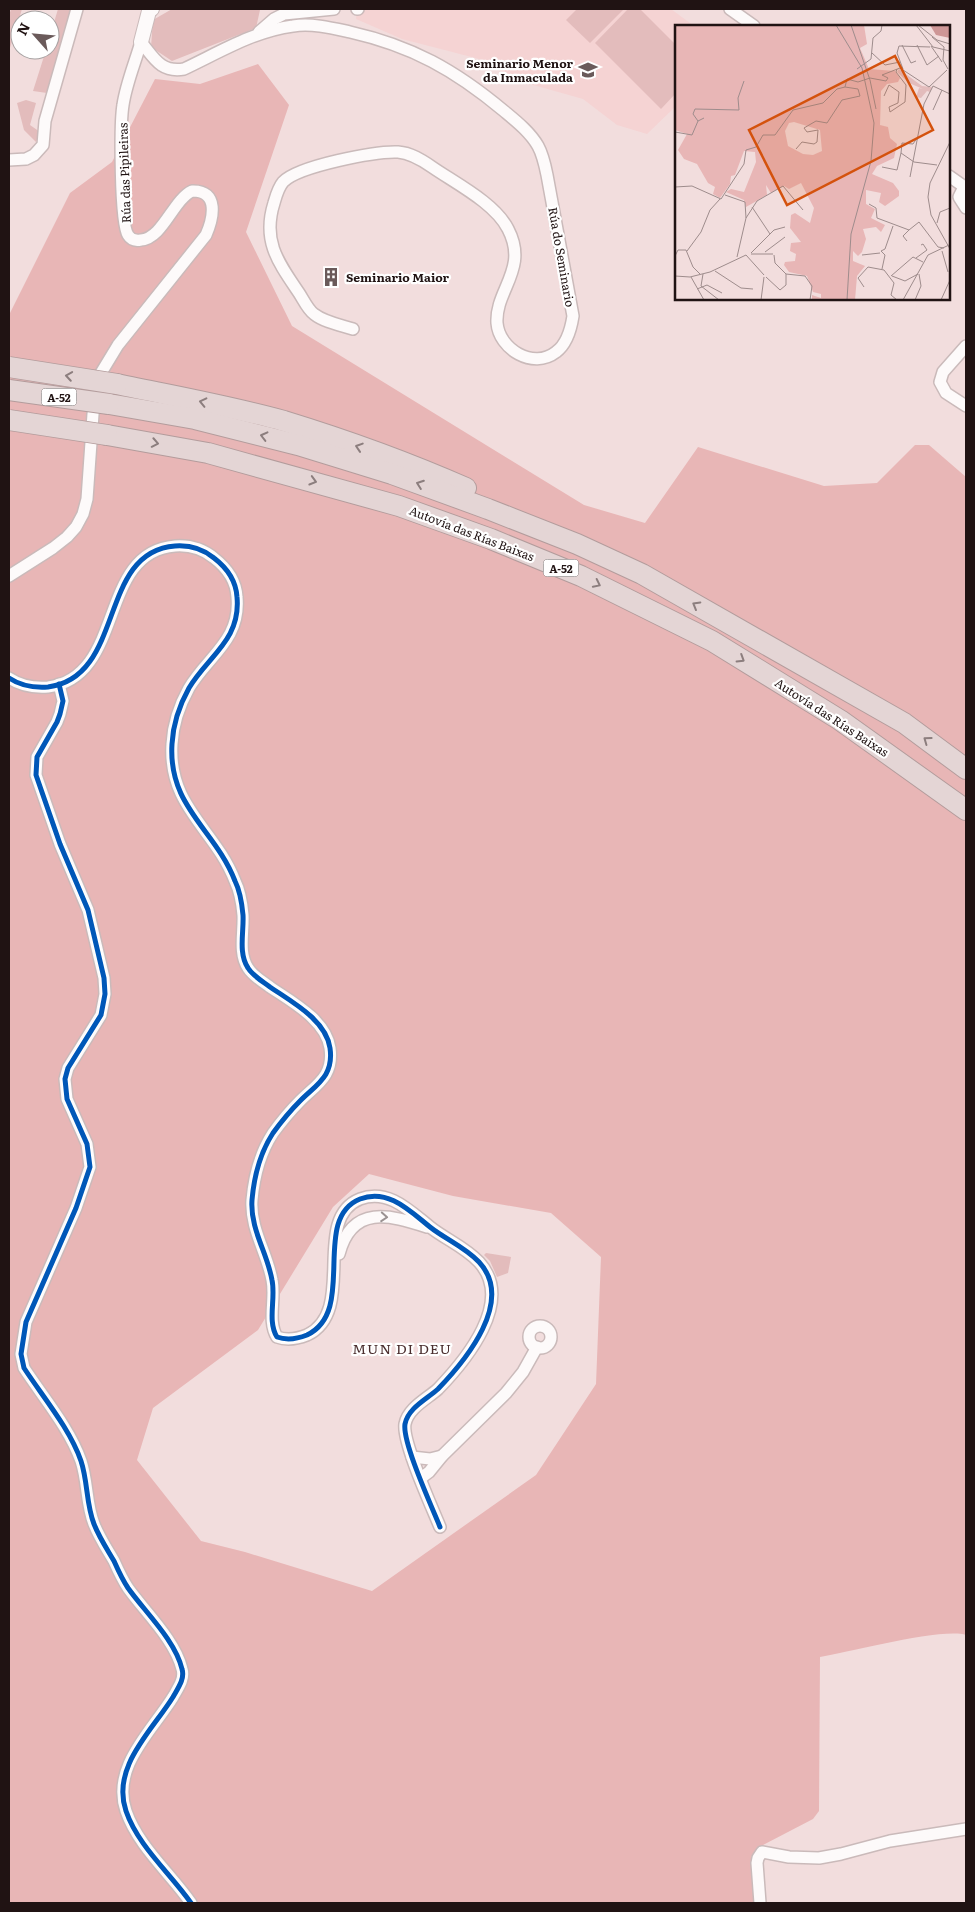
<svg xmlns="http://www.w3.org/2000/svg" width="975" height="1912" font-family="Literata,serif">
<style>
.built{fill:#f5d3d3}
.green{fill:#e3bcbc}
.forest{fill:#e8b6b6;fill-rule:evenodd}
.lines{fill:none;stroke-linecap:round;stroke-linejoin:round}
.minor-casing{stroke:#cababa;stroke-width:14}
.tertiary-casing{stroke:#cababa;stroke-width:16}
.motorway-casing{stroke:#b39c9c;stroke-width:22}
.minor{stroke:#fdfafa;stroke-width:11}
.tertiary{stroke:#fdfafa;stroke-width:14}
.motorway{stroke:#e4d5d5;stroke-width:20}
.motorway-bridge-casing{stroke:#b39c9c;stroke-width:22;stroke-linecap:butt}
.motorway-bridge{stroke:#e4d5d5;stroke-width:20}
.cycleway-casing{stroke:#fff;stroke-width:8}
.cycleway{stroke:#0057b8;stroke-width:5}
.oneway{stroke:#8c7e7e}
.oneway2{stroke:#9a9292}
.labels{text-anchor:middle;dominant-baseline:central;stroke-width:4.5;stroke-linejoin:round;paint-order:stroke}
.shield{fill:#fff;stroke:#635a5a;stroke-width:1}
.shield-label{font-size:11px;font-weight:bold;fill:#201313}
.poi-label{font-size:12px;font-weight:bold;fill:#201313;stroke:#fff;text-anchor:end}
.street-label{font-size:12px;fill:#201313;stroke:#fff}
.neighbourhood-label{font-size:14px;letter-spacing:1px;fill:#492d2d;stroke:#fff}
.inset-road{fill:none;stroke:#9e8c8c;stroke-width:1}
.view{fill:#d4520d;fill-opacity:0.15;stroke:#d4520d;stroke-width:2.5}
.inset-edge{fill:none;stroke:#201313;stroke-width:2.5}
</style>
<rect width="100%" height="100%" fill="#f2dddd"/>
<path class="built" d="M357 9H671L694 26H676V106L647 134 617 125 583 99 512 79 487 61 402 39 356 19Z"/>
<g class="green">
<path d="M11 9H22L9 51V16Z"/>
<path d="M58 9H73L47 93 33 91 46 50H50V36Z"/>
<path d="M172 9H268L260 10 256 28 172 61 151 47 153 20Z"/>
<path d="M577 9H624L590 43 566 20Z"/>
<path d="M628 9H640L676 45V93L661 109 595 43Z"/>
<path d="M26 100 36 103 30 125 40 132 36 142 24 130 17 103Z"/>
<path d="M486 1253 511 1257 508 1273 497 1277 490 1261 484 1255Z"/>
</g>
<path class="forest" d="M258 64 289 105 246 232 292 326 584 505 645 523 698 447 824 486 877 483 915 445H929L966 477V1635C944 1627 849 1652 820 1657L819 1811 813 1819 763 1845 751 1857 754 1903H9V315L70 193 112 162 155 79 200 84ZM369 1174 453 1196 551 1213 601 1257 596 1384 536 1475 372 1591 245 1552 201 1541 137 1460 153 1408 258 1330 333 1207Z"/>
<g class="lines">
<g class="minor-casing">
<g id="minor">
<path d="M357 9H358"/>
<path d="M730 9 754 26"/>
<path d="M259 32 274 19 284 14 334 9"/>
<path d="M141 42C154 58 161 73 184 69 220 52 254 31 293 26 312 23 332 28 350 32 412 46 455 70 504 111 516 121 530 132 538 146 543 155 545 165 547 175L573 316C571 329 567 344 556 352 533 370 499 349 497 323 495 290 529 269 508 229 495 203 455 183 432 167 422 160 411 153 398 152 376 151 298 166 283 182 278 188 276 196 274 203 262 241 278 262 299 293 303 299 308 310 314 314 324 322 340 325 353 329"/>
<path d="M9 160 26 159 34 155 43 145 45 121 77 9"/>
<path d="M949 176 966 188"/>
<path d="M964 187 959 197 966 208"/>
<path d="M966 346 943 372 940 382 946 393 966 406"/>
<path d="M9 576 53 548 67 537 76 527 83 514 87 499 93 414 101 373 118 345 206 235C213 219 220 190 192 191 173 200 163 238 141 240 136 241 131 240 128 235 120 223 120 123 123 105 126 84 135 63 141 42"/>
<path d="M9 678C21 686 34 688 48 687 126 677 97 552 175 546 189 545 203 549 214 558 227 568 236 580 237 597 241 640 208 656 189 688 179 706 173 724 172 744 168 807 215 829 235 881 240 891 242 904 243 915 244 932 238 953 248 968 253 976 262 981 270 987 292 1002 326 1020 330 1048 334 1076 317 1084 300 1101 290 1111 281 1122 273 1133 260 1153 254 1177 252 1200 250 1229 267 1252 272 1280 276 1298 267 1321 277 1337 288 1341 297 1339 307 1335 358 1311 310 1219 360 1199 388 1188 410 1211 430 1227 445 1239 465 1247 479 1262 515 1301 466 1360 438 1389 427 1399 408 1408 405 1424 402 1442 432 1507 440 1527"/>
<path d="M59 684 63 701 60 714 57 722 37 757 36 775 60 844 88 910 104 978 105 994 101 1015 68 1068 65 1079 67 1099 87 1144 90 1167 76 1208 26 1322 21 1354 24 1368C43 1397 70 1429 81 1461 88 1482 86 1504 94 1524 99 1537 107 1549 114 1561 118 1570 122 1579 128 1588 145 1612 175 1640 182 1669 185 1679 178 1688 173 1697 152 1731 111 1767 126 1811 138 1846 170 1873 191 1903"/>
<path d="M339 1254C352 1204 390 1215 427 1227"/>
<circle cx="540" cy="1337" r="11"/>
<path d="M412 1457 430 1459 442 1456"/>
<path d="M421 1478 429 1472 442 1456 506 1393 523 1372 537 1347"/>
<path d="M760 1903 757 1863 758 1858 762 1852 789 1857 819 1858 841 1854 890 1841 966 1829"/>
</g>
</g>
<g class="tertiary-casing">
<path id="tertiary" d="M141 42 149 11 152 9"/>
</g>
<g class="motorway-casing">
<g id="motorway">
<path d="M117 384C173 396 230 406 284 421 346 440 407 462 466 488"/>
<path d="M109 404 195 419 298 445 392 474 488 509 577 544 642 574 904 723 966 769"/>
<path d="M107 435 208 453 399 506 491 539 581 576 712 641 840 720 966 810"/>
</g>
</g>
<use href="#minor" class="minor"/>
<use href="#tertiary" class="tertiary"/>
<use href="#motorway" class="motorway"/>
<g class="motorway-bridge-casing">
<g id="motorway-bridge">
<path d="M9 367 117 384"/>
<path d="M9 390 109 404"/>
<path d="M9 420 107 435"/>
</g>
</g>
<use href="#motorway-bridge" class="motorway-bridge"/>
<g class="cycleway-casing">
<g id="cycleway">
<path d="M9 678C21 686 34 688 48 687 126 677 97 552 175 546 189 545 203 549 214 558 227 568 236 580 237 597 241 640 208 656 189 688 179 706 173 724 172 744 168 807 215 829 235 881 240 891 242 904 243 915 244 932 238 953 248 968 253 976 262 981 270 987 292 1002 326 1020 330 1048 334 1076 317 1084 300 1101 290 1111 281 1122 273 1133 260 1153 254 1177 252 1200 250 1229 267 1252 272 1280 276 1298 267 1321 277 1337 288 1341 297 1339 307 1335 358 1311 310 1219 360 1199 388 1188 410 1211 430 1227 445 1239 465 1247 479 1262 515 1301 466 1360 438 1389 427 1399 408 1408 405 1424 402 1442 432 1507 440 1527"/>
<path d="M59 684 63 701 60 714 57 722 37 757 36 775 60 844 88 910 104 978 105 994 101 1015 68 1068 65 1079 67 1099 87 1144 90 1167 76 1208 26 1322 21 1354 24 1368C43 1397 70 1429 81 1461 88 1482 86 1504 94 1524 99 1537 107 1549 114 1561 118 1570 122 1579 128 1588 145 1612 175 1640 182 1669 185 1679 178 1688 173 1697 152 1731 111 1767 126 1811 138 1846 170 1873 191 1903"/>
</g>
</g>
<use href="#cycleway" class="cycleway"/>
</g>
<defs><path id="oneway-chevron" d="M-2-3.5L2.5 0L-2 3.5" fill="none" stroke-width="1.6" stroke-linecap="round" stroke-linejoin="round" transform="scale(1.25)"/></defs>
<g class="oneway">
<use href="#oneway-chevron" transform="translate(69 376) rotate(-171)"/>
<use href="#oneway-chevron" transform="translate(203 402) rotate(-167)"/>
<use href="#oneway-chevron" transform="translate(264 436) rotate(-166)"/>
<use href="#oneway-chevron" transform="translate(155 443) rotate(11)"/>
<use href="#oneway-chevron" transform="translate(359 447) rotate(-162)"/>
<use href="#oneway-chevron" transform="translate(313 481) rotate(16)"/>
<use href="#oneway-chevron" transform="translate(420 484) rotate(-160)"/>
<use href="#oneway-chevron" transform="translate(597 584) rotate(26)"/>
<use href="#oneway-chevron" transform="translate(696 605) rotate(-150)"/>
<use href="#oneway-chevron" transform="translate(741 659) rotate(32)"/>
<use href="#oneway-chevron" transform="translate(927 740) rotate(-144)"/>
</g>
<use class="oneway2" href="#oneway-chevron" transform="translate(384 1217) rotate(4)"/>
<defs>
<g id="school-bare" transform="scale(1.5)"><path d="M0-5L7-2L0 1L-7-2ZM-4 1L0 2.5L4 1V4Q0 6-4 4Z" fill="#6a5a5a" stroke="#fff" stroke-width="2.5" paint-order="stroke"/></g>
<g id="building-bare" transform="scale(1.5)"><path d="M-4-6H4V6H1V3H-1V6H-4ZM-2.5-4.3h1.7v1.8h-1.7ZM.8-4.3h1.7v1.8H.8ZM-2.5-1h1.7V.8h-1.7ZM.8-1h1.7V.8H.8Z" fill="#6a5a5a" stroke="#fff" stroke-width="2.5" paint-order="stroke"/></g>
</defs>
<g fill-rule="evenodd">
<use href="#school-bare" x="588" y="70"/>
<use href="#building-bare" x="331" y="277"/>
</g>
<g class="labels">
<g class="shield">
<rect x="41.5" y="388.5" width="35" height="17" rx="4"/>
<rect x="543.5" y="559.5" width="35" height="17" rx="4"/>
</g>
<g class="shield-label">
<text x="59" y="397">A-52</text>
<text x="561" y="568">A-52</text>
</g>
<g class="poi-label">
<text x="573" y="63">Seminario Menor<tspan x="573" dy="14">da Inmaculada</tspan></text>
<text x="346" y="277" text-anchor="start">Seminario Maior</text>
</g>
<g class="street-label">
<text transform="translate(124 173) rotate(-92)">Rúa das Pipileiras</text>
<text transform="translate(562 257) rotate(80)">Rúa do Seminario</text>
<text transform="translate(472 533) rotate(21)">Autovía das Rías Baixas</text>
<text transform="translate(832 717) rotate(33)">Autovía das Rías Baixas</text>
</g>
<g class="neighbourhood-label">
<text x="402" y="1348">MUN DI DEU</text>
</g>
</g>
<g transform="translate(675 25)">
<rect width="275" height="275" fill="#f2dddd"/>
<path d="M224 44 247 61 257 62 255 67 252 66 246 73 241 72 244 63 248 64 234 58 222 47Z" fill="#e3bcbc"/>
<path d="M0 0H189L192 19 185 23 194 44 220 46 225 53 223 57 212 59 206 66 205 100 213 102 215 113 222 119 219 133 202 141 197 149 218 158 224 166V171L210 181 204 177 206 168 191 165V179L200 184 196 193 210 200 206 207 201 202 188 204 191 214 187 227 183 231 178 226V236L190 241 182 251 180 275H137V270L146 273V269L138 267 132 251 114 247 109 240 110 237 120 236 121 229 115 226 116 218 126 217 115 203 116 190 120 188 135 198 139 183 126 158 114 164 109 161 96 168 91 160 92 170 71 182 69 175 51 167 56 164 69 167 81 137 80 127 69 126 60 150 56 151 55 159 45 173 38 169 40 162 33 158 22 139 9 134 3 125 12 109 0 105ZM119 97 145 105 147 126 138 130 128 129 113 121 110 106 114 98Z" fill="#e8b6b6" fill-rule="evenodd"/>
<path d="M255 0H275V13L261 10Z" fill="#ce9797"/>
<path class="inset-road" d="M161 0 187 43 199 98 196 136 176 209 172 275M176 0 195 55 201 84M241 0 258 22M243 0 262 15 275 19M257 12 269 22 268 35 273 44M227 20 236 38 241 36M242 20 252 40 264 31M256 21 267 37M258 22 275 26M197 28 210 40 225 37M182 44 196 34 198 13 206 6 207 0M228 44 222 28 224 21 255 22M209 71 214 60 224 67 223 78 214 82 215 87 230 77 231 60 221 47 222 44M258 85 267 65M29 93 23 96 18 89 20 84 64 85 63 73 69 56M0 107 17 110 23 96M275 117 255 158 253 172 256 190 275 224M121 124 127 117 139 119 142 117 143 105 132 107 129 103 141 96 152 98 167 75 185 71 183 64 170 62 172 54 183 57 195 53 211 56 213 53 207 50 225 43 254 62 272 45M226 128 227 118 238 119 242 113M207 142 222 145 226 128 239 137 262 140M235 152 249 79 258 61 275 69M0 162 17 161 46 174 69 139 71 125 81 122 88 110H100L118 85 148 78 162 64 170 62M50 170 70 177 71 193 62 232M194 179 201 183 202 193 234 205 228 211 232 216M77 182 95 209M71 193 82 176 108 161 128 185M262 198 265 187 275 183M234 205 244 197 263 222 269 223M12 226 26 207 35 185 45 174M267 226 273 247M90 227 110 212M76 228 99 205 110 202M76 229H98M99 230 100 238 111 249M187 230 205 228M0 231 3 225H11L18 242 25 249M241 233 252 225 248 219 246 220M207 244 210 230 206 226 210 224 218 201M40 246 66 263 78 264M28 249 26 261 44 275M0 251 15 252 35 247 71 230 89 250M216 251 238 232 248 237M217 251 230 256 243 249M16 252 29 275M91 252 105 265 111 260V249L130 251 137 261 135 275M189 262 183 253 193 242 209 245 219 258 216 270 222 275M22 264 32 260 47 268M86 275 89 252M228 275 253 230 274 220M240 275 246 261 244 249M266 275 275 255"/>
<path class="view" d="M220 31 258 105 112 180 74 105Z"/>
<rect width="275" height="275" class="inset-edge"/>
</g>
<rect width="975" height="1912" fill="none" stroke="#201313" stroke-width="20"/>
<g transform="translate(35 35) rotate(297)"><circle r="24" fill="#ffffff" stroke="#a6a1a1"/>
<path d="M0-4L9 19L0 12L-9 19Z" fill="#6a5a5a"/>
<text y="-8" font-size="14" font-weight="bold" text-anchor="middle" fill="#201313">N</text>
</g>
</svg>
